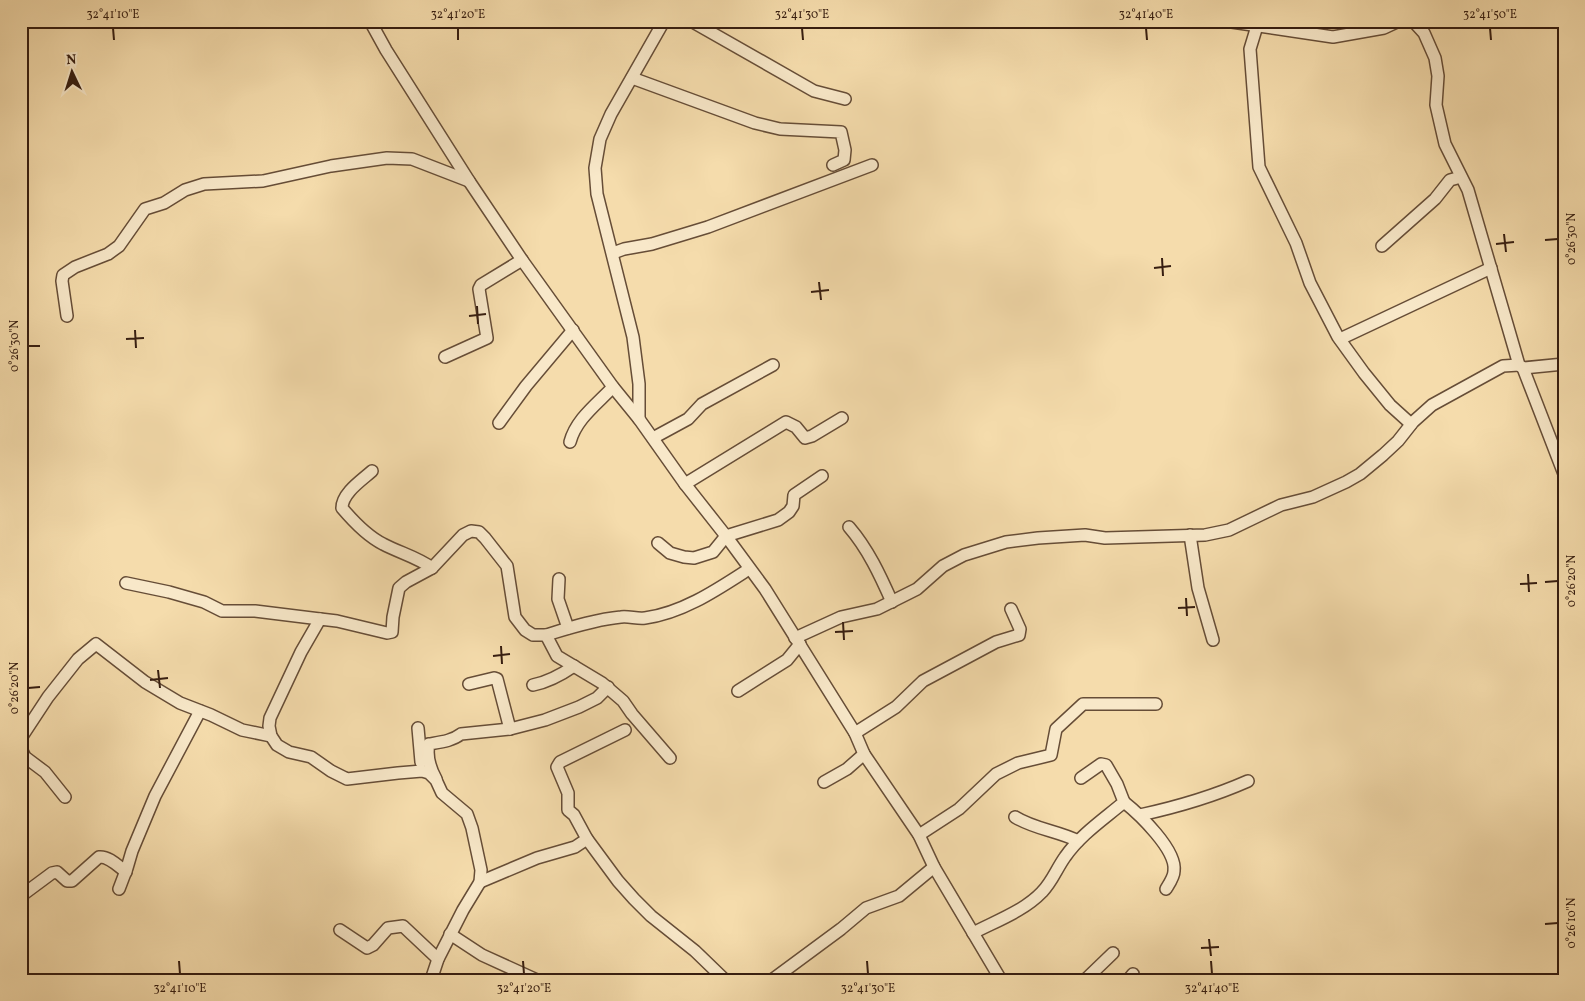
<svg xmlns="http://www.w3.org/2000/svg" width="1585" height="1001" font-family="Vollkorn,serif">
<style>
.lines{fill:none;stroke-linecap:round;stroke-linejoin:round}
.minor-casing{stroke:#664d37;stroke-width:14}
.minor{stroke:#f8e8c9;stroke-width:11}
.ticks{fill:none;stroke:#361d10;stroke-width:2}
.neatline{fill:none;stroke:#361d10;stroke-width:2}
.ticks-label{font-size:12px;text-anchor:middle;fill:#361d10}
</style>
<rect width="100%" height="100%" fill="#f5dcac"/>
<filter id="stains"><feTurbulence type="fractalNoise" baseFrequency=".004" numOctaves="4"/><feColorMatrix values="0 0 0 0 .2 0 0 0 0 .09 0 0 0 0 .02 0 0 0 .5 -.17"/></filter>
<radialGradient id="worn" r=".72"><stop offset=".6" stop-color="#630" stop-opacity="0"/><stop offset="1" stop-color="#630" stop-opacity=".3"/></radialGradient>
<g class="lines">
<g class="minor-casing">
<g id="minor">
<path d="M370 21 386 50 469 181 522 260 613 387 639 419 685 484 726 536 765 589 855 733 864 754 919 835 934 867 1001 980"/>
<path d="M691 21 814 91 845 99"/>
<path d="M1225 21 1333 37 1384 28 1399 21"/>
<path d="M1413 21 1424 33 1435 58 1438 76 1436 105 1445 144 1468 190 1519 365 1523 368 1564 474"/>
<path d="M1257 26 1250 49 1259 167 1296 243 1310 283 1338 337 1364 373 1390 405 1411 424"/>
<path d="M632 78 755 123 780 129 841 132 845 150 844 160 833 165"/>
<path d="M1382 246 1435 199 1450 180 1461 177"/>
<path d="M613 253 624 249 652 244 708 227 872 165"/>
<path d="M67 316 62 281 63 275 75 267 108 254 119 246 145 209 164 203 185 190 204 184 263 181 331 166 387 158 412 159 469 181"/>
<path d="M1340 339 1491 268"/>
<path d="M445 357 487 338 479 289 481 285 522 260"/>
<path d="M1523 368 1564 364"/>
<path d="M639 419V384L633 337 597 194 595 168 600 139 611 114 664 21"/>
<path d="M499 423 526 386 573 330"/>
<path d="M653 438 688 419 702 404 773 365"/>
<path d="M570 442C576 419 597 404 613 387"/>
<path d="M372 471C362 480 342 493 342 508 353 521 367 536 383 544 400 553 417 557 432 568"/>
<path d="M685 484 786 422 796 427 805 438 812 436 842 418"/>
<path d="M849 527C868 549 880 575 892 602"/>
<path d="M1190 535 1198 588 1213 640"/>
<path d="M658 543 670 553 684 557 694 558 713 552 726 536 778 520 789 512 793 506 794 495 822 476"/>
<path d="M559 579 558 599 568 628"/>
<path d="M126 583 169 592 204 602 222 611H255L320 619"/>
<path d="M546 635 557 656 602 683 623 701 632 714 670 758"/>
<path d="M795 638 841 617 877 609 917 589 943 566 964 555 1006 542 1038 538 1085 535 1105 538 1205 535 1229 530 1281 505 1313 497 1346 482 1360 474 1383 455 1398 441 1413 422 1432 405 1503 366 1519 365"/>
<path d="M469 684 494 678 497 679 510 729"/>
<path d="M533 685C548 682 561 675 574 666"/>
<path d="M738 691 787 660 800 644"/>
<path d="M418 728 421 762"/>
<path d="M625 730 560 762 557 767 568 793V810L574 815 587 839 618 881 634 899 651 916 695 951 725 980"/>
<path d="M855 733 896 707 923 681 996 642 1019 635 1020 629 1011 609"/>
<path d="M21 738 48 697 78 659 96 644 145 682 180 703 211 715 242 730 271 736"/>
<path d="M21 749 25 757 45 772 65 797"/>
<path d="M436 779C430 768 426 757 429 744 441 742 452 741 461 734L510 729 545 720 579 707 597 698 608 687"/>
<path d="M824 782 847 769 864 754"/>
<path d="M1124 802C1139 814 1177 850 1174 871 1174 877 1169 884 1166 889"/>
<path d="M1140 815C1177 807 1214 796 1248 781"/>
<path d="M1015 817C1034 829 1058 831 1078 841"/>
<path d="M919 835 959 809 996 774 1018 763 1051 755 1056 729 1083 704H1156"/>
<path d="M480 882 537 858 575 847 587 839"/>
<path d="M119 889 127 868 132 851 155 796 200 711"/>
<path d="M21 896 52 873 57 872 67 881H72L99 857C109 856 118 866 126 872"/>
<path d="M340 930 367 948 373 945 388 928 403 926 438 959"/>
<path d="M973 933C996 921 1024 911 1042 892 1052 882 1057 868 1065 857 1080 835 1104 819 1124 802L1117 784 1106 765 1101 764 1081 778"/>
<path d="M450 934 482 955 537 980"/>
<path d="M431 980 438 959 463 910 480 882 481 870 472 828 467 814 442 793 436 780 429 773 422 771 398 773 347 779 331 771 311 757 289 752 277 745 271 736 269 726 270 718 301 652 320 619 337 621 387 633 392 632 393 617 399 588 406 582 432 568 463 535 471 531 479 532 485 538 507 566 515 617 525 630 533 635H546C569 628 597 619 621 617 629 616 637 619 645 618 683 613 718 589 749 569"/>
<path d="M772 980 841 929 866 908 899 896 934 867"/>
<path d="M1085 980 1113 953"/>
<path d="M1128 980 1133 974"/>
<path d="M1532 980H1533"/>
</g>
</g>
<use href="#minor" class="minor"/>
</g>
<path class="ticks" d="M113 28 114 40M458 28V40M802 28 803 40M1146 28 1147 40M1490 28 1491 40M1504 234 1506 252M1545 240 1558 239M1496 244 1514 242M1162 258 1163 276M1154 268 1171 266M819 282 821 300M811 292 829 290M477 306 478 324M469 316 486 314M135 330 136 348M126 339 144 338M28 346H40M1528 574 1529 592M1545 582 1558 581M1520 584 1537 583M1186 598 1187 616M1178 608 1195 607M843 622 844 640M835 632 853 631M501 646 502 664M493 656 510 654M158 670 160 688M150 680 168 678M28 688 40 687M1545 924 1558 923M1209 939 1211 956M1201 948 1219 947M179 961 180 974M523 961 524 974M867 961 868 974M1211 961 1212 974"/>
<rect width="1585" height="1001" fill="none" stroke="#f5dcac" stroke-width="55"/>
<g transform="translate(72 72) rotate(356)" stroke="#f8e8c9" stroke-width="4" paint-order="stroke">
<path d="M0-4L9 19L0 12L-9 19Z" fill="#361d10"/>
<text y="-8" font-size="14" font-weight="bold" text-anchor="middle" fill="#361d10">N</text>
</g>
<rect x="28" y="28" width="1530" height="946" class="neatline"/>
<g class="ticks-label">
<text x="113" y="18">32°41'10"E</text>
<text x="458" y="18">32°41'20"E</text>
<text x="802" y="18">32°41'30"E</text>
<text x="1146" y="18">32°41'40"E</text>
<text x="1490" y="18">32°41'50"E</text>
<text transform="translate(1571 239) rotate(-90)" y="4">0°26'30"N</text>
<text transform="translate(14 346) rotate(-90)" y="4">0°26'30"N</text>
<text transform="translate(1571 581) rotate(-90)" y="4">0°26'20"N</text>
<text transform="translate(14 688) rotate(-90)" y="4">0°26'20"N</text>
<text transform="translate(1571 923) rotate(-90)" y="4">0°26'10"N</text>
<text x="180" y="992">32°41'10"E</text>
<text x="524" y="992">32°41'20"E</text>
<text x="868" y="992">32°41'30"E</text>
<text x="1212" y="992">32°41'40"E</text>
</g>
<rect width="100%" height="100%" filter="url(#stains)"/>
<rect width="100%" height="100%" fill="url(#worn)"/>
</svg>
